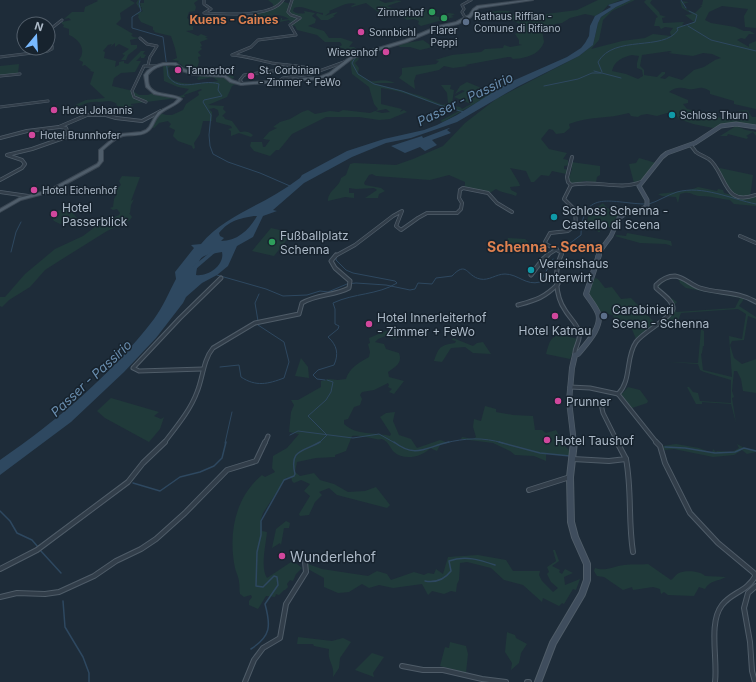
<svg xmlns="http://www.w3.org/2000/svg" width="756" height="682" font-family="Inter,sans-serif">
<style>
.green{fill:#203a3a;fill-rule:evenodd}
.water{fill:#2e4860;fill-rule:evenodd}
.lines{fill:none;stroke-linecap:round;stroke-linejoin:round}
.stream-far1{stroke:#2e4860;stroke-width:1}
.stream{stroke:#2e4860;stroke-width:1.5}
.river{fill:#2e4860;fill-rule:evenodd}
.street-far3-casing{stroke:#4f5c68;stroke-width:3}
.street-far2-casing{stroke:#4f5c68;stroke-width:4}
.street-far1-casing{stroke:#4f5c68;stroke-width:5}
.street-casing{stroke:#4f5c68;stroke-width:6}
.secondary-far2-casing{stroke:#4f5c68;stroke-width:5}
.secondary-far1-casing{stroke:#4f5c68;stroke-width:6}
.secondary-casing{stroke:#4f5c68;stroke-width:8}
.primary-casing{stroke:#3b4753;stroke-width:2}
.street-far3{stroke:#323e4a;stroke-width:2}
.street-far2{stroke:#323e4a;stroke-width:2.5}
.street-far1{stroke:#323e4a;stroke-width:3}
.street{stroke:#323e4a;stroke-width:4}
.secondary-far2{stroke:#3f4d5d;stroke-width:3.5}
.secondary-far1{stroke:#3f4d5d;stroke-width:4.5}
.secondary{stroke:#3f4d5d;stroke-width:6}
.primary{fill:#4f5d6a;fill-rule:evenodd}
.leisure-dot{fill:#2e9e5b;stroke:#17232e;stroke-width:1.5}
.service-dot{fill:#5c6f8a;stroke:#17232e;stroke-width:1.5}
.hotel-dot{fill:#d1479c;stroke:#17232e;stroke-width:1.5}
.culture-dot{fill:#0f9aa8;stroke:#17232e;stroke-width:1.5}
.labels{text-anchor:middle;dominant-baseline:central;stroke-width:3;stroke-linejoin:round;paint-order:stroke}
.far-poi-label{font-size:10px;fill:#acb9c7;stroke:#17232e;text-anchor:start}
.far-quarter-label{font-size:12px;font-weight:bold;fill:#de804f;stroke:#17232e}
.poi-label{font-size:12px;fill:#acb9c7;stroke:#17232e;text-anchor:start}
.water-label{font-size:13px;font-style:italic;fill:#698dae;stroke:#17232e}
.quarter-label{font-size:14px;font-weight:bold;fill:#de804f;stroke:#17232e}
.near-poi-label{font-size:14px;fill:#acb9c7;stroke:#17232e;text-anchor:start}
</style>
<rect width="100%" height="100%" fill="#1e2c39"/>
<g class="green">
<path d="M97 0H130L135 3 120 13 121 19 116 24 133 34 131 35 133 37 139 38 130 40 131 45H137V48L128 55 126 60H121L125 55 122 54 129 49 119 44 115 47V43L110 47 112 44 108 45 103 51 105 52 104 58 116 61 115 67 119 65V62L124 61V63L128 64 141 51H145L143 54 146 55 144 58H141V56L136 61H141L135 72 121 73 114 78 112 86 133 91 139 95H148L155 92 177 97 183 95 189 89 178 87 164 81 163 65 171 66 168 68 171 79C185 87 203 83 218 81L213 77 198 80 197 78 201 76H209L225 78 227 81 236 84 232 86 227 97 208 105 224 106 223 109 226 112 222 116 224 117 225 119 232 121 240 132C244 131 249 131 253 135L251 137 239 133 231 136V131L228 129 232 128 231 126 216 122V118L219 115 218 110 214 108 209 109 212 112V121H203L200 134 194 143 195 148 193 149 192 146 178 141 173 136 175 130 169 127 171 124 168 121 159 123 154 128 151 127 160 113 166 115H172L183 110 186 104 199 95 198 92 202 90 201 89 184 95 185 97 131 104V105L134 106C129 106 122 109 116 105L117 104C108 99 107 102 99 102 89 101 83 105 72 109L77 104 86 100 105 98 90 84 94 72 90 71 91 70 85 65 82 66 83 62 79 60C87 50 79 39 69 35V29L63 27 64 25 62 24V22L71 20 69 18 64 19 72 12H84L85 7 98 1Z"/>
<path d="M138 0H140L138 4 141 6 140 3H144V0H198L194 3 196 7 195 11 189 12 187 18 192 22 190 24 193 26V30L186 31 198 36 201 34 208 37H205L208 39 200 42 202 46 200 47 202 49 198 52 201 56 198 57 199 62 197 68 206 70 200 71C207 77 226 72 235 77L233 78 234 81 226 76 200 74 186 70 181 64 177 63 179 61 172 60 177 58 175 48 171 36 154 32 155 31 153 30V27L141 22 138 17 139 15 135 14 143 11 141 9 142 8V7L139 8 136 3Z"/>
<path d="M268 0H283L282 1 290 4 292 0H379L385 3 396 1 391 0 402 1 387 6 399 11 394 14 392 13 394 11H391L392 9 385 12H378L366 3 352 7 351 6 356 4C348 1 337 8 329 11L330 12 325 16 333 13 338 12 333 16H335L328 20H321L316 15 317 13 323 15V13C314 13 303 4 294 8L293 11C296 14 301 14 305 13L304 11 315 13 312 16 316 19 315 23 308 26 324 31 329 38H341L353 42 349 47H354L359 51 355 49 348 51 339 47 342 45 340 42H325L317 35 297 30 295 26 290 25 292 23H286L291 22 289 20 280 22 281 18H282V20L289 19C279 12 269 15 259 20L256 18 238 23 237 21 241 19H237L254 16 251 12 274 9 273 4Z"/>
<path d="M598 0H621L608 5 602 12 595 16 585 14 570 18 562 23 555 24 551 27H546L545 30H542L544 42C543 44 542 47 539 50 534 56 520 59 513 59L511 57H508L465 65 468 66 453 68 444 66 439 70 416 75 414 81 415 89 399 78 402 74V68L436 64 439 61 435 60 452 55 481 52 485 49 503 48 504 45 510 47 522 45 519 44V40L515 34 526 29C519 22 520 25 512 20L513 19 507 16 487 13C495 10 504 11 512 11L509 12V13C518 17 529 16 537 21L546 16V14L577 10Z"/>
<path d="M631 0H635L612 11 603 20 599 40 591 49 622 41 645 38 653 34 671 36 670 32 673 28 665 27 661 29 659 26H654L656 18 658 17 644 2 646 0H652L650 3 659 12 660 15 666 17 662 18 663 23 683 22 684 23 682 24 685 26 694 22 685 15 692 14 682 8 680 1 689 2 683 4C685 10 690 11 695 13L702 6 700 5H702L703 0H756V28L745 27 744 16 748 9 722 6 709 12 705 20 711 23 735 27 744 31H750L755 34H749L745 39 741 38 737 40 749 47V44L756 41V109L734 104V101L710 94V91C699 84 697 91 688 89 681 87 675 87 669 92 676 95 681 97 688 100V103L683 104 687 109 696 111 705 117 738 118 749 121 738 111 744 110 752 111H748L752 117H756V127L726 124 713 128 693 124 679 119 676 115 667 113 657 116 647 114 641 115 638 117 631 116 629 113C608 119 589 116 569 124L570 128 564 133 556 134 553 130 549 129 541 139 549 149 567 153 563 159 568 160V163L570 165 564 166V169L569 170 566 174 552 171 549 176 541 175 534 182H531L526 171 510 168 519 183 520 186 510 187 511 190 517 193 516 196C509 193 501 193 496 189L488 194 462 189 465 185V182L449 175 430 180 376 176 372 174 369 175 364 183 365 185 381 188 385 191 379 194 378 198H365L377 190 374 188 356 189 349 188V193H354V198L345 197 328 201C328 190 339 188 341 178L346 175 350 164 354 163 396 165 413 159 443 146 465 123 496 99 579 56 593 45 598 23 601 17 616 7ZM670 51 672 52 668 53 693 56 703 53 712 54 721 58 715 60 704 67 694 70 682 80 669 76 665 79 660 78 665 74V72H662L657 77 644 75V70L640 66 642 55ZM632 55 639 56 637 63V68L642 70 643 76 638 79 626 74 612 71C614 61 623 57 632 55Z"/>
<path d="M426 9 428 12 437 13 431 14 438 17 449 13 455 14 451 16 454 17 443 20 442 22 439 21 421 26 418 24 419 21 414 19 407 20 403 17Z"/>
<path d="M423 40 433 47 420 50 410 47H400L398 45C407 42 414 42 423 40Z"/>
<path d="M355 56 358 57 359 59 355 63 359 68 358 73 369 81C377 82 384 78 395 83H374L421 96 443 105 448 103 447 93 441 85H451L450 89 454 90 452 104 454 106 460 107 462 109 471 104 454 97 465 91 462 90 455 94 460 86 467 82 491 92 501 85H504L490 95 443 122 440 121 459 111 450 109 448 111 447 110 448 108C425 102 405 91 381 88V104L402 109 400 112 404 110 407 112 390 119 379 120 359 117H326L292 134 279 150H276L270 156 254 151 250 146 251 142H262L263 147H265L270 140 263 139 269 132 277 128 273 127 280 122 290 119 302 112 308 110 315 114 330 111 339 112 343 110 370 113 375 111 382 113 390 112 386 109 376 111 378 109 374 104 369 87 352 74 350 60Z"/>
<path d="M19 64 18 74 0 76V66Z"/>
<path d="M736 126 746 130 756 132V136L753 132 746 136 748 137 747 139 728 134 727 136H720Z"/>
<path d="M639 158 656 163 643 179 634 183 629 164 636 163Z"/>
<path d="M571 162 600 166V175L597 177 596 182 585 181 571 184 568 181 572 169Z"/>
<path d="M715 167 753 175 750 197 756 195V206L734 204 730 200C720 199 711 196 701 196 692 196 691 190 680 194L678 203 676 197 662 196 658 194C666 193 694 190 698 187L717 191 718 189 723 190 724 193 739 197 726 188Z"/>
<path d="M122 176 140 177 131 201 134 199 131 205 130 213H129L132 217 129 221 107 231 59 261 45 270 30 287 9 300 2 307 0 306V297H5L25 274 55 249 83 236 99 224 119 215 120 213 117 209 113 210 110 208 113 207 114 199 117 194 115 191 121 185 119 181Z"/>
<path d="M603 203 607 208 621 214 612 227 613 228 601 225 600 232H598L597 230H591L587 222 589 214Z"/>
<path d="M68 208 77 218 60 224 54 221 49 213Z"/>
<path d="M271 228 292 233 274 256 252 251Z"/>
<path d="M627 233 671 241 672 246 666 244 640 243 615 236 617 235 626 236Z"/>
<path d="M508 238 525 239 535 248C525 256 511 251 507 241Z"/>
<path d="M670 276H674L694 287 737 294 756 303V305L750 300 744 299 739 306 756 317V319L748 316 744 340 732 341 730 345 734 358 742 364 756 359V393L743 391 741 379 737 371H734L732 391 734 397 732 398 736 423 731 404 702 402V404H696L687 387H689L693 392 698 393 700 401 731 403V380L704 372 700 370 698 364 668 362 698 363 701 329 704 331V346H703L702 353 701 354 703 370 732 377 729 336 742 339 746 314 738 309 681 313 678 321 663 323V320C670 320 675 313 674 306L658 289 657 285ZM671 278H678L680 283 686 288 740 298 735 308 676 312 675 304 677 302 661 291 659 287 661 283Z"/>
<path d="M595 278 598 279 605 288 612 287 621 299 631 298 655 323 636 339 631 327 616 326 613 315 602 313C593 302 582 290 595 278Z"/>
<path d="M386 331 401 335 394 339 388 335 378 339 375 342 384 344 386 349 399 353C403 363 395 367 388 372L389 377 404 381 394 394 389 392 392 389 388 387 389 385 388 383 374 390 362 392 360 395 362 399 360 405 354 407 348 419 344 420V424C357 436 375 432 390 436L391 434 380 417 386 413 395 412 393 421 399 435 411 439 417 448 440 440 446 442 440 445 437 451 430 448C423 457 403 461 394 452 390 448 389 442 382 439 380 439 378 440 376 439 369 438 359 435 352 436L346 451 335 455V457L316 458 297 462 295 472 300 476 314 473 320 480 334 484 348 492 365 491 376 487 390 505 387 508 337 495 329 488 319 492 322 495 315 502 309 515 300 516 299 514 310 496 304 491 310 484 301 480 294 483 292 481 291 477 286 478 263 513 261 519 262 531 267 532C266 544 260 568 267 578L291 562 297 564 302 568 296 574 293 581 290 580 287 584 288 587 285 590H284L279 595 276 594 275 597 266 596 258 609 249 605V601L252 597 251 595 244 597 240 594C239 590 240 586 239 582 239 577 236 573 235 568 228 534 235 497 262 475L265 477 275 472 272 468 273 456 287 448 299 434 289 432 291 412 294 405 291 400H298L321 387V381L329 379 338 380 346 379C349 368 360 362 369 357L370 352 368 344 370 343 369 338Z"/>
<path d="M562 335 578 339 570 359 546 354C549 344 550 335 562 335Z"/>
<path d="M453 338 473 346 477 343 483 342 491 354 473 353 465 347 451 348 442 362 434 361C439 347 440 345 455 343L456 341 452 340Z"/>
<path d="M301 358 308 367 309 378 295 376Z"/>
<path d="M628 387 640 390 648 401 647 403 629 409 621 395Z"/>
<path d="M111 398 159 412 154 416 161 419 164 417 160 429 149 442 105 418 97 411Z"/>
<path d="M485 406 496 409V412L513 415 533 416 535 430H542L546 433 556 430 564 445 571 452V455H554L546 453V461L534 456 515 455 510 451 493 443 461 439 462 437 473 439 476 437 473 427 474 419 481 421Z"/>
<path d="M676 444 699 448 712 453 713 449 716 452 717 451 732 452 739 448 737 444 746 449 756 450V452L747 454 742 450 734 455 713 457 674 449 664 450 662 446Z"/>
<path d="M286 521 290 523 289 528H284L281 545 280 543 272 548 276 529Z"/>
<path d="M553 550H555L559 561 552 566 560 570 559 572 562 574 565 569 573 573 564 577 565 585 580 579 576 590 573 589 564 604 562 603 559 606 543 598 542 602 523 585 504 580 491 568 467 562 460 563 459 580 457 584 456 592 451 591 444 594 432 591 428 595 422 584 393 588 379 585 369 588 362 584 349 592 338 593 324 587V578L308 569V564L322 569 368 576 377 571 387 574 391 580 414 572 424 575 428 573 434 574 436 569 443 574 448 557 478 555 506 560 513 571H540L539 575 542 581 553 592 558 588 551 582 547 574 549 572 547 567 556 561Z"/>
<path d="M648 564 671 580C674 578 676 574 679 573 685 570 701 571 705 576L726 577C717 582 710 580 705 589L699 587 694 596 668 595 664 592 661 594 660 589 653 587 633 590 632 587 623 590 604 577 597 576 594 571 595 568C605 572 614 566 624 565 632 564 640 565 648 564Z"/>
<path d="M507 632 515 635 516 638 527 644 521 653 519 663 511 670 512 663 505 652Z"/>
<path d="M298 637 332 641 343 638 351 642 340 658 339 668 333 677C335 665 327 661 329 649L314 646 313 644H297Z"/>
<path d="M450 642 466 646 468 654 466 673 440 666 445 647 449 648Z"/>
<path d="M372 653 384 657 373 673 374 677 355 670Z"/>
</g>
<g class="water">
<path d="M624 0H631L616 7 601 17 598 23 593 45 579 56 517 87 457 122 411 138 386 143 352 157 304 183 273 210 277 211 263 216 253 237 237 246 228 266 217 275 202 283 186 297 183 303 156 338 124 372 71 422 0 475V460C57 421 112 374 154 319 163 307 169 292 176 279L175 272 194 248 191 245 201 244C221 220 251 209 276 194 284 189 292 184 300 178L302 175 347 151 384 139 424 130 437 125 457 115 506 84 567 57 581 48 585 43 589 36 590 26 595 16 611 7 608 5ZM254 216H257C249 230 237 241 221 241L224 238 220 236 219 233C230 220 238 219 254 216ZM222 252C225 265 208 277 196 275 199 253 203 256 222 252Z"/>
<path d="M449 128H450L447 130 451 133 432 140 437 145 425 151 420 147 405 153 391 146 422 136 423 138Z"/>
</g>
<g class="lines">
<g class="stream-far1">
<path d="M140 0 139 4 141 11 132 17V28L163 37 168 76C180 94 201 78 219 84L218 90 222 96 204 100 203 102 211 115 209 135 210 146 213 154 228 162 260 173 290 186"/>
<path d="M681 0 686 8"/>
<path d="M688 26 711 40 756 51"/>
<path d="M355 58 352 63 358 74 374 84 402 91 439 105 464 112"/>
<path d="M594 71 621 78"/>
<path d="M602 72 598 62C614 34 663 52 678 30L677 28 695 22 697 15 689 11"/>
<path d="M544 86 578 79 592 73H601"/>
<path d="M649 204C659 201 667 195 677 192 703 185 731 199 756 204"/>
<path d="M561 250 581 235C582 187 613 204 646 204"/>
<path d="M11 252 16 232 21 222"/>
<path d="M217 275 266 289 283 296 307 295 320 291 328 292 347 284 356 283 386 285 410 290 415 289 418 283 432 284 436 278 452 276C467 260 466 276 480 279 489 281 496 274 505 274 518 274 526 286 540 282L553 259"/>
<path d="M258 321 255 303 259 294"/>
<path d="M220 367 239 365 241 377C256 387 268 384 284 378L289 362 284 342 258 325"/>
<path d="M325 380 317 379 313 375 318 370 334 365C339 354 337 345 328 337L338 329 339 326 335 324V309L333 303C354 293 378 295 397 283L395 281 353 273 346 270 336 260V258"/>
<path d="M290 435 298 431 353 438 379 434 395 443"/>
<path d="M225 443 232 412"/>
<path d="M319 443 327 435 308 416 326 400 331 392 333 382 327 380"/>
<path d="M445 443C465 438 483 437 503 443"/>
</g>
<g class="stream">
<path d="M394 442C416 459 426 447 449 442"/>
<path d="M499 442 540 453 570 456"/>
<path d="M665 447 685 448 715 453 735 452 744 448 756 451"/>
<path d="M133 483 160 491 180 477 200 472 214 466 222 458 226 442"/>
<path d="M0 511 10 521 17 533 32 540 38 547"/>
<path d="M40 550 61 573"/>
<path d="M425 581C436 583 444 580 451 571L449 561C465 555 480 560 495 565"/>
<path d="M63 601 65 627 83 657 89 673V682"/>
<path d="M251 649C271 636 271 626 265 604L278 585 277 577 274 576 263 587 256 586 257 552 261 535V521L284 480 294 476 295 474C289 449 303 452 320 442"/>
</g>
<path class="river" d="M213 250H215L217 251 196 269H192V267Z"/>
<g class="street-far3-casing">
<g id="street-far3">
<path d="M204 0V4L211 9 204 13C223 14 272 18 283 0"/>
<path d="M292 0 288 12 291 15 300 18 290 25 296 35 258 40 251 47 232 55C246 56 258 60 272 63 288 66 301 64 317 71"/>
<path d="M466 19 462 12 464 9 462 5 471 0"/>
<path d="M48 31 62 20"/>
<path d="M140 38 147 44 157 46 150 57 148 65"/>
<path d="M0 57 48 51 52 49V46L48 41"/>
<path d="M0 76 20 74"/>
<path d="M279 81 283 78 311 74 344 62"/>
<path d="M243 84 240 80 244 75 279 70 283 69 287 65"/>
<path d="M146 102 134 97 132 91 144 66H158"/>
<path d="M0 107 48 101"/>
<path d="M159 112 163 110"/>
</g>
</g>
<g class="street-far2-casing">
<g id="street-far2">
<path d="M0 138 27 131 59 127 87 115H106L116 118 142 121 161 111"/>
<path d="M690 145C693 147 694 150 696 152 701 156 708 157 712 162 727 179 725 206 756 195"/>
<path d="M0 180 22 168 25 164 22 160 7 155 32 149 69 136 66 128 61 127"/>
<path d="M571 185 568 182 567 177 572 157"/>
<path d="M0 192 28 196"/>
<path d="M740 236 756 243"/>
<path d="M335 256 355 245 393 216 402 211 396 226 401 230 418 218 427 213H457L461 209 462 203 459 198 460 190 463 188 488 193 497 203 512 212"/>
<path d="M546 256 557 249"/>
<path d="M561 256 562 253 546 244 545 242 550 233 568 231 576 225 575 210 564 199 571 185C594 179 619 191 641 182"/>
</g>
</g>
<g class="street-far1-casing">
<g id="street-far1">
<path d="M561 255C554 271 555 296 565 310 569 317 576 323 579 331 582 341 573 348 575 355"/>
<path d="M531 275 543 259 548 255"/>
<path d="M518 305C536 300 544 298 558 284"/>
<path d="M203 369 139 371 133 368 180 318 221 278"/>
<path d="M570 387 590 388 618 394"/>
<path d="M618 394C632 380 625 358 636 342 643 332 671 318 673 309 674 301 661 293 656 288V285C661 280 667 276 675 276 684 277 691 285 700 288 719 294 738 291 756 302"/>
<path d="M618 394 657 443"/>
<path d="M569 401H586L601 404 603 413 618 443"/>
<path d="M164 443C176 427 190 411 197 392 203 378 203 360 213 348L255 323 299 314 302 303C317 294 334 296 349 288L350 281 335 268 331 261 336 255"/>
<path d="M265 443 268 436"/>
</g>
</g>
<g class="street-casing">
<g id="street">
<path d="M656 442 660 446 665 463 690 513 718 543 754 573 756 577"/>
<path d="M573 459 609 461 626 459 617 442"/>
<path d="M626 459C632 490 628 521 633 552"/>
<path d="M529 490 570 477"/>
<path d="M0 569 37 550 128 482 143 463 165 442"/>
<path d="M0 597 17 593 45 594 59 592 94 576 116 561 141 549 156 539 185 513 227 470 256 461 265 442"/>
<path d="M402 666 423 670H443L482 679 506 682"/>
<path d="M245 682 254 660 263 648 280 638 286 604 306 572 305 562"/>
<path d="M527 682H529"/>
<path d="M715 682C718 660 708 623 722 605 732 592 747 592 756 575"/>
<path d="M755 682 752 671 750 642 744 608 748 593 756 586"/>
</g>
</g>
<g class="secondary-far2-casing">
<path id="secondary-far2" d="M598 256 600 251 611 236 619 218 626 213 639 211 647 206V200L639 186 662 157 667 153 695 143 721 126 736 124 756 127"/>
</g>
<g class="secondary-far1-casing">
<path id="secondary-far1" d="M574 443 569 401 572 368 575 355 578 354C586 344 603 327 598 313 595 306 590 300 586 294L599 255"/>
</g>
<g class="secondary-casing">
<path id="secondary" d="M538 682 553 643 582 594 587 580V564L575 537 571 522 570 477 574 442"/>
</g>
<g class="primary-casing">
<path id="primary" d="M526 0H533L479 8 475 11 471 17 458 24 440 28 407 42 353 58 331 75 319 79 241 85 230 82 224 77 194 75 182 71 175 65C165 64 154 66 148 75 148 78 148 82 149 85 154 97 173 92 182 99 175 107 165 108 159 115 154 120 154 128 147 132 139 137 131 134 123 136 115 138 109 145 103 150V161L99 166 51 192 21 200 0 212V209L19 198 49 190 97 164 99 161V150L112 139 121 134 141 132 146 130 149 127 154 118 158 112 174 103 178 99 176 98 154 94 146 87 144 75 147 71 154 66 163 63H176L184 69 195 73 225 75 232 80 241 83 319 77 329 73 351 56 405 40 438 26 456 22 469 15 473 9 477 6Z"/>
</g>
<use href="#street-far3" class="street-far3"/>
<use href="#street-far2" class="street-far2"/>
<use href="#street-far1" class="street-far1"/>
<use href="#street" class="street"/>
<use href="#secondary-far2" class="secondary-far2"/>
<use href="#secondary-far1" class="secondary-far1"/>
<use href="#secondary" class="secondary"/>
<use href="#primary" class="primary"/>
</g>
<g class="leisure-dot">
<circle cx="432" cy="12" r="4"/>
<circle cx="444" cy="18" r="4"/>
<circle cx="272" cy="242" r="4"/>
</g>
<g class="service-dot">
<circle cx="466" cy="22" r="4"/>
<circle cx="604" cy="316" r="4"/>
</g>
<g class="hotel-dot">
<circle cx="361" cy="32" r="4"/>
<circle cx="386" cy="52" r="4"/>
<circle cx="178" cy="70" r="4"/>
<circle cx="251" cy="76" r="4"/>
<circle cx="54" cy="110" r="4"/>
<circle cx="32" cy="135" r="4"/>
<circle cx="34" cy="190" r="4"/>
<circle cx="54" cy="214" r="4"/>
<circle cx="555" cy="316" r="4"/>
<circle cx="369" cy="324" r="4"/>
<circle cx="558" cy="401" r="4"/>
<circle cx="547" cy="440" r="4"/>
<circle cx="282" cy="556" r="4"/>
</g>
<g class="culture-dot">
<circle cx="672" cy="115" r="4"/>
<circle cx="554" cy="217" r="4"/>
<circle cx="531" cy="270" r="4"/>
</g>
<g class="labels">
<g class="far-poi-label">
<text x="424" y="12" text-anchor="end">Zirmerhof</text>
<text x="474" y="16">Rathaus Riffian -<tspan x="474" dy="12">Comune di Rifiano</tspan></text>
<text x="444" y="30" text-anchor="middle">Flarer<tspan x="444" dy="12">Peppi</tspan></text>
<text x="369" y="32">Sonnbichl</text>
<text x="378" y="52" text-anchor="end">Wiesenhof</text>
<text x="186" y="70">Tannerhof</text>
<text x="259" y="70">St. Corbinian<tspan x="259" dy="12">- Zimmer + FeWo</tspan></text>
<text x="62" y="110">Hotel Johannis</text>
<text x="680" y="115">Schloss Thurn</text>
<text x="40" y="135">Hotel Brunnhofer</text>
<text x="42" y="190">Hotel Eichenhof</text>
</g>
<g class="far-quarter-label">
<text x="234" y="19">Kuens - Caines</text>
</g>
<g class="poi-label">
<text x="62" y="207">Hotel<tspan x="62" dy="14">Passerblick</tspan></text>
<text x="562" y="210">Schloss Schenna -<tspan x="562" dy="14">Castello di Scena</tspan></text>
<text x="280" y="235">Fußballplatz<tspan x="280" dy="14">Schenna</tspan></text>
<text x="539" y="263">Vereinshaus<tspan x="539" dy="14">Unterwirt</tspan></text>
<text x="612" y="309">Carabinieri<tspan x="612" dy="14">Scena - Schenna</tspan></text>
<text x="377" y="317">Hotel Innerleiterhof<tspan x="377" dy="14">- Zimmer + FeWo</tspan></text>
<text x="555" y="330" text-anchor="middle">Hotel Katnau</text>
<text x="566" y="401">Prunner</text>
<text x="555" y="440">Hotel Taushof</text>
</g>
<g class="water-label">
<text transform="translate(465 99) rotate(-26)">Passer - Passirio</text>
<text transform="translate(91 378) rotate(-43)">Passer - Passirio</text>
</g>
<g class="quarter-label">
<text x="545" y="246">Schenna - Scena</text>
</g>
<g class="near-poi-label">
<text x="290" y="556">Wunderlehof</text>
</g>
</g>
<g transform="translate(36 36) rotate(18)"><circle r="19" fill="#17232e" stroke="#535f6b"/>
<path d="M0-3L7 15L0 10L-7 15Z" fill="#78b9ff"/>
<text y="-6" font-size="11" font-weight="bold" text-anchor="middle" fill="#acb9c7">N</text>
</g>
</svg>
